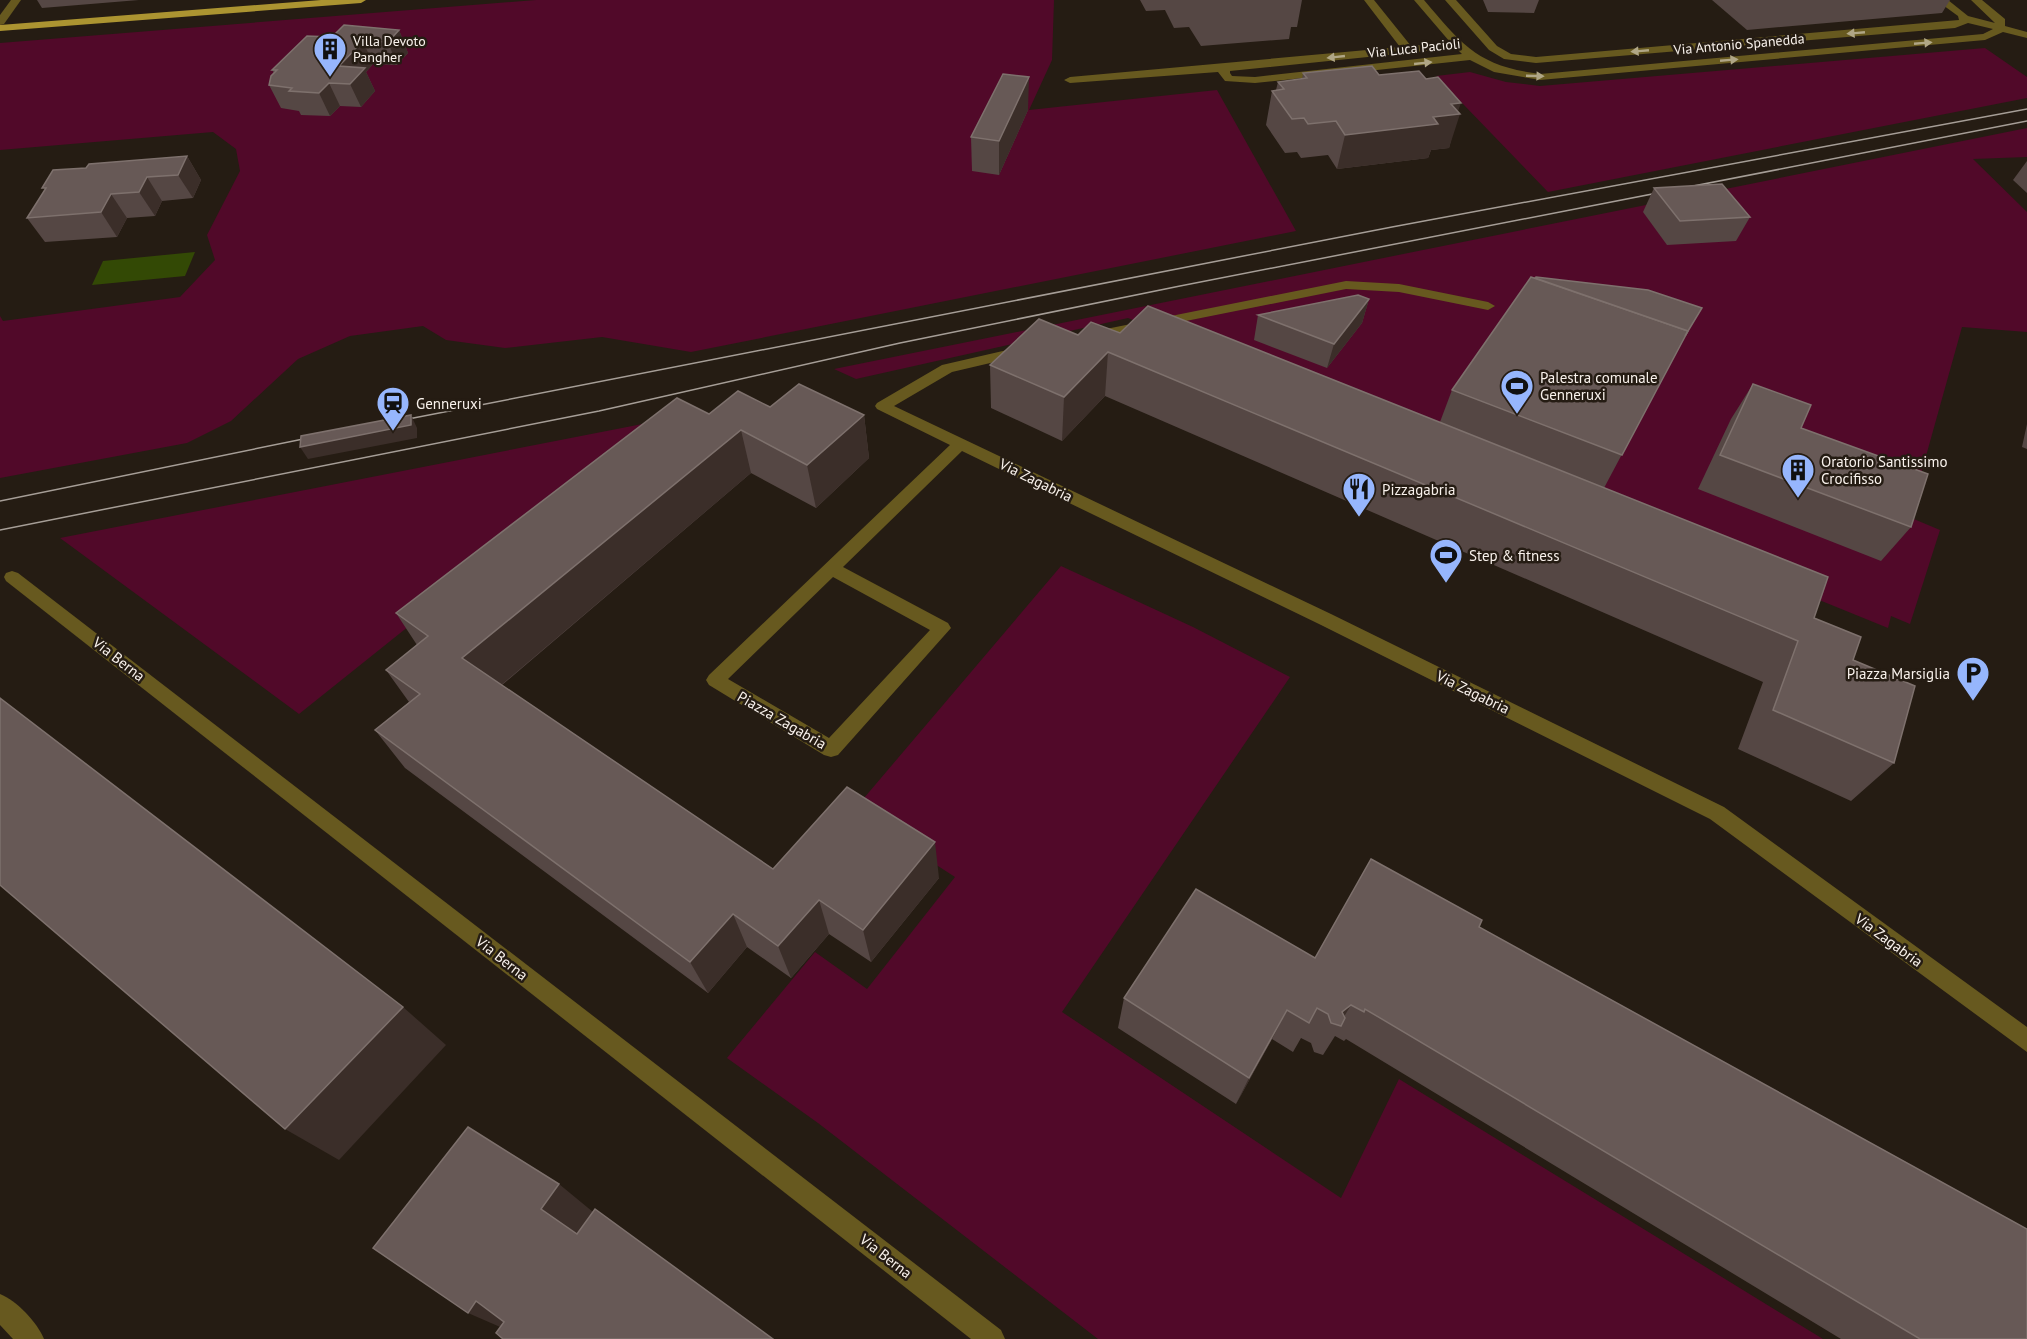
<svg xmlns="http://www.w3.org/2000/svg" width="2027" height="1339" font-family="'PT Sans',sans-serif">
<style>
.green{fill:#510929}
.water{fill:#334905}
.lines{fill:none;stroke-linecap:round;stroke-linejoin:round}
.minor{fill:#67591f;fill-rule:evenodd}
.major{fill:#ac9431;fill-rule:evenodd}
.tram{stroke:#a69e97;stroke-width:1.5}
.wall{fill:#554744}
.shaded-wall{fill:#3b2e29}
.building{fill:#675956;stroke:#7e716d;stroke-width:1.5}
.oneway{fill:#b0a686}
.labels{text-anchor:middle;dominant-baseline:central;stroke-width:5;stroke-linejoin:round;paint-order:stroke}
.far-poi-label{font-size:14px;fill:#f9f2ec;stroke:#251c13;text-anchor:start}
.far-street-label{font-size:14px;fill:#f9f2ec;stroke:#251c13}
.poi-label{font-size:15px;fill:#f9f2ec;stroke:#251c13;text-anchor:start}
.street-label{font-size:15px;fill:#f9f2ec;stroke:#251c13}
</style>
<rect width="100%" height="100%" fill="#251c13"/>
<g class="green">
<path d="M536 0H1054L1052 60 1029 110 1217 90 1296 231 691 352 602 337 505 348 446 340 423 326 350 336 298 359 231 421 187 443 0 478V316L3 321 180 297 215 260 207 235 240 171 236 149 213 132 0 150V43Z"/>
<path d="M1985 48 2027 77V98L1548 192 1436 76 1470 72 1506 82 1540 86Z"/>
<path d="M2027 128V157L1973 159 2027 212V332L1962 327 1909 517 1940 530 1910 624 1891 616 1888 628 1128 318 856 379 834 369Z"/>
<path d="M668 419 299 714 60 538Z"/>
<path d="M1061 566 1193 627 1290 677 1062 1012 1341 1198 1399 1079 1823 1339H1098L818 1123 727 1058 815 952 867 989 955 877 853 811Z"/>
</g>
<path class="water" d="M195 252 185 276 92 285 103 261Z"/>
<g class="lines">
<g class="minor">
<path d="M11 0H21L4 24 0 25V15Z"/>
<path d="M1364 0H1374L1411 46 1450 42 1414 0H1424C1463 46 1478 66 1540 74L1983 34 1993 29 1968 23 1955 28 1536 63 1504 59 1489 50 1445 0H1456L1497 46 1511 54 1536 57 1959 20 1958 16 1936 0H1948L1968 16 1995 23 1971 0H1982L2005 19V26L2027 32V38L2003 32 1985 40 1540 80 1494 72 1470 60 1255 83 1225 81 1218 72 1070 83 1064 80 1070 77 1400 47ZM1456 48 1462 54 1255 77 1232 76 1230 73V71Z"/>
<path d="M1346 281 1399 284 1488 302 1495 306 1488 310 1399 292 1346 289 1091 340 1084 336 1091 332Z"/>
<path d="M1024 346 1031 351 1029 354 952 372 894 406 1331 614 1724 807 2027 1027V1052L1710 819 1319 624 962 451 843 567 948 623 951 628 838 755 831 757 824 755 709 685 706 680 709 675 950 445 877 409 875 406 877 403 942 365ZM833 577 930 630 829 738 728 679Z"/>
<path d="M12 571 18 573 1001 1330 1005 1339H971L6 581 4 577 6 573Z"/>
<path d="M0 1294C17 1301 37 1322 44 1339H13L0 1325Z"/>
</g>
<path class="major" d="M321 0H366L361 3 0 31V25Z"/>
<g class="tram">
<path d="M398 421 1392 227 2027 109"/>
<path d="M0 501 318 436"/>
<path d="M0 530 599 411 900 343 1180 286 2027 121"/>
</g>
</g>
<g class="wall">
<path d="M37 0H139L42 8Z"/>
<path d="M1140 0H1302L1297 27H1291L1289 39 1201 46 1189 27 1174 28 1165 10 1146 11Z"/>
<path d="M1483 0H1539L1534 13 1488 12Z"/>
<path d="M1712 0H1950L1942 13 1747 30Z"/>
<path d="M399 30 408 53 397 65 373 64 366 72 375 91 361 107 340 106 330 116 301 115 299 111 281 108 269 85 274 73 272 70 332 37Z"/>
<path d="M1303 73 1379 75 1458 112 1449 148 1431 150 1428 158 1337 169 1328 155 1301 158 1297 152 1285 153 1266 125 1272 91 1276 90 1278 82 1302 79Z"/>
<path d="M1028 110 999 175 972 171 971 137Z"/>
<path d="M187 156 201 180 193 198 162 201 155 216 127 218 117 237 45 242 27 218 86 168Z"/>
<path d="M2027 161V193L2013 180Z"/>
<path d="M1654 188 1750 217 1736 241 1667 245 1643 212Z"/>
<path d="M1369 299 1362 323 1327 368 1254 340 1258 315Z"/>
<path d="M1120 333 1440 422 1452 390 1679 347 1604 488 1814 618 1853 660 1894 763 1851 801 1738 749 1763 682 1105 396 1062 441 991 408 990 365 1078 335Z"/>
<path d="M1753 384 1911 527 1881 561 1698 489 1731 419Z"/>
<path d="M770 407 864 415 869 458 816 508 751 473 502 685 773 869 939 878 871 962 829 934 791 978 747 947 708 993 405 768 375 730 409 702 386 670 417 645 396 613 709 414Z"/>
<path d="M2027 424V449L2022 447Z"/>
<path d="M1479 927 2027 1339H1841L1346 1039 1344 1041 1335 1036 1323 1055 1314 1052 1311 1043 1301 1038 1293 1052 1272 1039 1236 1104 1118 1028 1124 998 1315 958Z"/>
</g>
<g class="shaded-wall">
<path d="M399 30 408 53 397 65 388 42Z"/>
<path d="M363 41 373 64 366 72 375 91 361 107 350 84 339 66Z"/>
<path d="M1029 77 1028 110 999 175V141Z"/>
<path d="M329 83 340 106 330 116 319 93Z"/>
<path d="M1461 103 1457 114H1460L1449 148 1431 150 1428 158 1337 169 1345 135 1433 117 1451 104Z"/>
<path d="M187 156 201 180 193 198 178 175Z"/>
<path d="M147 177 162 201 155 216 139 192Z"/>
<path d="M111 194 127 218 117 237 101 212Z"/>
<path d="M1369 299 1362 323 1327 368 1334 344Z"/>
<path d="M1108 352 1105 396 1062 441 1064 397Z"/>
<path d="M411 415 417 428V438L308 459 300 447Z"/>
<path d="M864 415 869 458 816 508 807 465Z"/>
<path d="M741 430 751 473 486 698 462 658Z"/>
<path d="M935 842 939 878 871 962 863 930Z"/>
<path d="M819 900 829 934 791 978 778 946Z"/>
<path d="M733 914 747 947 708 993 690 962Z"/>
<path d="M1351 1005 1339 1025 1342 1012Z"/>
<path d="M403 1007 446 1045 339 1160 285 1129Z"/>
<path d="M1287 1010 1272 1039 1236 1104 1249 1078Z"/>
<path d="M559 1184 593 1212 577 1235 541 1209Z"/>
<path d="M476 1301 519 1321 512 1332 468 1313Z"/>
</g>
<g class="building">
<path d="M344 25 399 30 388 42 363 41 339 66 365 68 350 84 329 83 319 93 289 91 292 88 269 85 271 76 277 70H272L307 36 332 37Z"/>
<path d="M1372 66 1379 75 1419 71 1426 79 1438 77 1461 103 1451 104 1460 114 1433 117 1438 124 1345 135 1336 121 1308 124 1304 118 1292 119 1272 91 1284 89 1278 82 1307 78 1303 73Z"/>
<path d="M1003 74 1029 77 999 141 971 137Z"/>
<path d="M187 156 178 175 147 177 139 192 111 194 101 212 27 218 46 188H42L53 170 86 168 89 164Z"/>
<path d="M1722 184 1750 217 1680 221 1654 188Z"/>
<path d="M1531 277 1688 331 1622 455 1452 390Z"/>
<path d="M1536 277 1648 290 1702 308 1685 336 1688 331 1535 278Z"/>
<path d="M1358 295 1369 299 1334 344 1258 315Z"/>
<path d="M1148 306 1828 577 1814 618 1861 637 1853 660 1915 686 1894 763 1773 710 1798 641 1108 352 1064 397 990 365 1039 319 1078 335 1091 322 1120 333Z"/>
<path d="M799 384 864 415 807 465 741 430 462 658 773 869 847 787 935 842 863 930 819 900 778 946 733 914 690 962 375 730 420 694 386 670 428 636 396 613 677 398 709 414 738 391 770 407Z"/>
<path d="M1753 384 1811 405 1801 428 1928 474 1911 527 1720 455Z"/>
<path d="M411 415V425L300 447 301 436Z"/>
<path d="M0 698 403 1007 285 1129 0 885Z"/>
<path d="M1371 859 1482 920 1479 927 2027 1229V1339H1920L1365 1009 1364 1012 1351 1005 1342 1012 1345 1018 1341 1026 1331 1023 1328 1014 1317 1008 1309 1023 1287 1010 1249 1078 1124 998 1196 889 1315 958Z"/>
<path d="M468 1127 559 1184 541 1209 577 1234 595 1209 773 1339H503L496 1333 504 1322 476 1301 468 1313 373 1248Z"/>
</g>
<defs><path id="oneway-solid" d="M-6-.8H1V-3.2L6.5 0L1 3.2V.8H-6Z" transform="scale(1.5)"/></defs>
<g class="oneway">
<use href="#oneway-solid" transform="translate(1856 33) rotate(175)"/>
<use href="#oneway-solid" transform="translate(1923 43) rotate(-5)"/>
<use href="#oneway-solid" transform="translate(1640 51) rotate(175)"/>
<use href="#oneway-solid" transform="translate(1336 57) rotate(174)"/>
<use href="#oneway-solid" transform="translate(1729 60) rotate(-5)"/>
<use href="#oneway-solid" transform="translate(1423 63) rotate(-6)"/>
<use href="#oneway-solid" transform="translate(1535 76) rotate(2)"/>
</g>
<defs>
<g id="building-pin" transform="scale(1.725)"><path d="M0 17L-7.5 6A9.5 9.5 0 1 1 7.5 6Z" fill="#96b6fd" stroke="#251c13"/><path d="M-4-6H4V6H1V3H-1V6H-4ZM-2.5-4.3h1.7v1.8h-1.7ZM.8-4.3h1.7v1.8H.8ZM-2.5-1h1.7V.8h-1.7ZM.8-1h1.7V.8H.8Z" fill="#111"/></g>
<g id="stadium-pin" transform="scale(1.725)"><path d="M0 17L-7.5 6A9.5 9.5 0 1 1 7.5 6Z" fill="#96b6fd" stroke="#251c13"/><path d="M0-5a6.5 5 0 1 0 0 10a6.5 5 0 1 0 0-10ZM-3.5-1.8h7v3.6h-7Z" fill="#111"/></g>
<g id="station-pin" transform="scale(1.725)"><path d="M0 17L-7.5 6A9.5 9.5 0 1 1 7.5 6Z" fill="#96b6fd" stroke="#251c13"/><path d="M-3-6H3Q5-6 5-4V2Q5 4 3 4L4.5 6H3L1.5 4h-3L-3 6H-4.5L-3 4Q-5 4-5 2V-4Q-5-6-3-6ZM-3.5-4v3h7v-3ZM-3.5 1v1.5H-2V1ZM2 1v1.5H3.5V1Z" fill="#111"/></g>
<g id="restaurant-pin" transform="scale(1.725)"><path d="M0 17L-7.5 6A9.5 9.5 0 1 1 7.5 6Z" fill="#96b6fd" stroke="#251c13"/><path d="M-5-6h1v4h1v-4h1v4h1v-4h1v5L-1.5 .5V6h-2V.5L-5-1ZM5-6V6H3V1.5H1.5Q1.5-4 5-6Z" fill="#111"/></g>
<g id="parking-pin" transform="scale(1.725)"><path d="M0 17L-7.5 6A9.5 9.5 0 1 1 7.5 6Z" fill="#96b6fd" stroke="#251c13"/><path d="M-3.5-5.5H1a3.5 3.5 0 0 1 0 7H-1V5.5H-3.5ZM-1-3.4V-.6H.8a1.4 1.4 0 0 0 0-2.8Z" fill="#111"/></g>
</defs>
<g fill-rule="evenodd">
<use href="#building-pin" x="330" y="49"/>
<use href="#stadium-pin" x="1517" y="386"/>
<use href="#station-pin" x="393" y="403"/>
<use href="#building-pin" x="1798" y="470"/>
<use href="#restaurant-pin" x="1359" y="489"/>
<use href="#stadium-pin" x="1446" y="555"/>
<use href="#parking-pin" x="1973" y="673"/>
</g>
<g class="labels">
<g class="far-poi-label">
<text x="353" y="41">Villa Devoto<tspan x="353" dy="16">Pangher</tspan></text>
</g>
<g class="far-street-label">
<text transform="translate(1739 44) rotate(-5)">Via Antonio Spanedda</text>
<text transform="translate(1414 48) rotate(-6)">Via Luca Pacioli</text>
</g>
<g class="poi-label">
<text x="1540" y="377">Palestra comunale<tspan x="1540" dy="17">Genneruxi</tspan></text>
<text x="416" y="403">Genneruxi</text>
<text x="1821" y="461">Oratorio Santissimo<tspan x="1821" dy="17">Crocifisso</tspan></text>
<text x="1382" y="489">Pizzagabria</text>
<text x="1469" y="555">Step &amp; fitness</text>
<text x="1950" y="673" text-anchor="end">Piazza Marsiglia</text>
</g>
<g class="street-label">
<text transform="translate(1036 480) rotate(26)">Via Zagabria</text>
<text transform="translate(119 659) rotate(38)">Via Berna</text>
<text transform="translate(1473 692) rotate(26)">Via Zagabria</text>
<text transform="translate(782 720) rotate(30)">Piazza Zagabria</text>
<text transform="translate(1889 940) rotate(36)">Via Zagabria</text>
<text transform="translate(502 958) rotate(38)">Via Berna</text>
<text transform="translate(886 1256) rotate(38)">Via Berna</text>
</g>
</g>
</svg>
